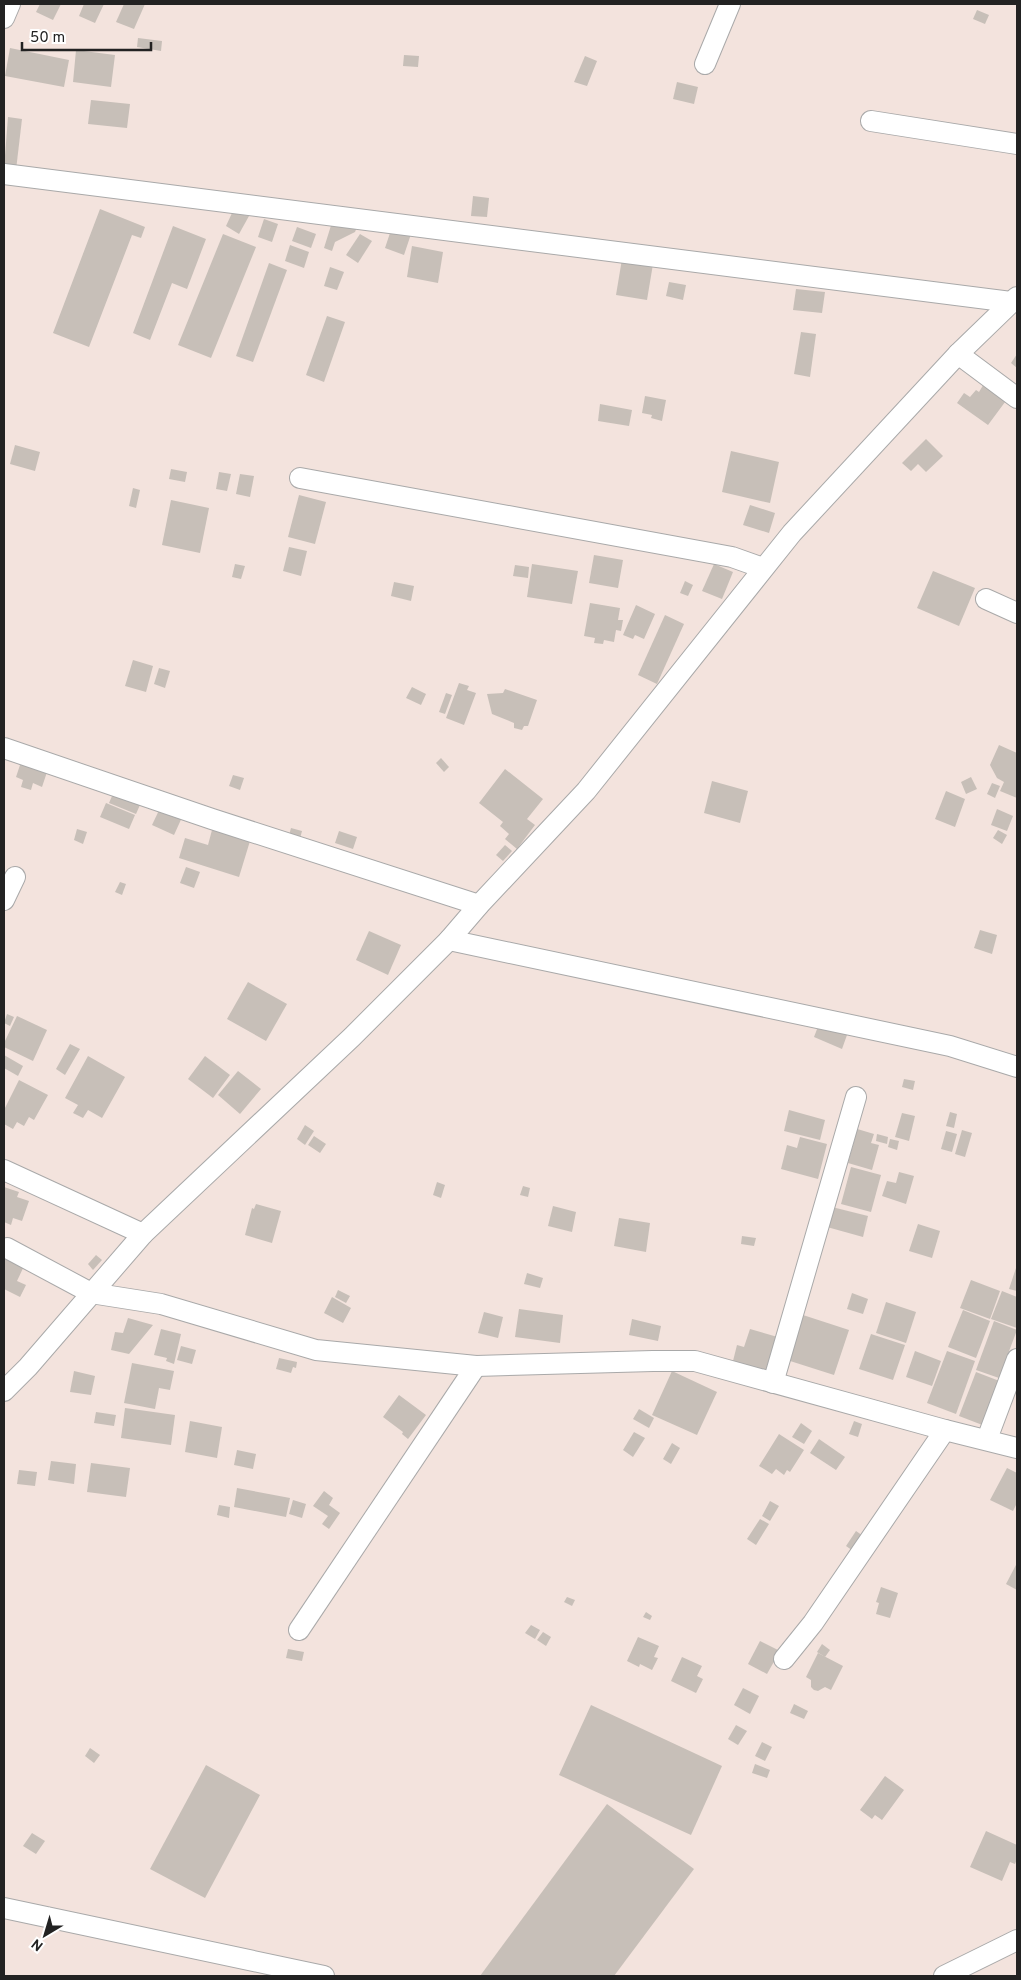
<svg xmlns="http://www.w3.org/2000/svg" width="1021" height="1980" font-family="Overpass,sans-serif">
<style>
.military{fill:#f3e3dd}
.building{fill:#c7bfb8}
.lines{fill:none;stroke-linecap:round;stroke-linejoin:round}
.minor-casing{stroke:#a9a9a9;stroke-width:22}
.minor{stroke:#fff;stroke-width:20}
</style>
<rect width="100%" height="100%" fill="#f2efe9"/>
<rect class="military" x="4" y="4" width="1013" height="1972"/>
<g class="building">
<path d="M40 4H61L53 20 36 12Z"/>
<path d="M84 4H104L95 23 79 16Z"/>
<path d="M124 4H145L134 29 116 22Z"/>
<path d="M977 10 989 15 985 24 973 19Z"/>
<path d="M138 38 162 41 161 51 137 47Z"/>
<path d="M10 48 69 60 64 87 5 76Z"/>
<path d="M76 50 115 55 111 87 73 82Z"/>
<path d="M404 55 419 56 418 67 403 66Z"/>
<path d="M585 56 597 61 587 86 574 82Z"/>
<path d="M677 82 698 87 694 104 673 99Z"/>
<path d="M91 100 130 104 127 128 88 124Z"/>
<path d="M8 117 22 119 16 170 4 168Z"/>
<path d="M473 196 489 198 487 217 471 216Z"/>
<path d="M100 209 145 227 141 238 132 235 89 347 53 333Z"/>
<path d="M232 213 249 216 239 234 226 226Z"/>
<path d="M264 219 278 224 272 242 258 237Z"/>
<path d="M333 219 357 227 355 232 335 242 332 251 324 248Z"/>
<path d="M173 226 206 239 187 289 172 283 150 340 133 333Z"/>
<path d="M297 227 316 234 311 248 292 241Z"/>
<path d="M392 227 411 234 404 255 385 248Z"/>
<path d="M223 234 256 247 211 358 178 345Z"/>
<path d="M360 234 372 241 358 263 346 255Z"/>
<path d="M290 245 309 252 304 268 285 261Z"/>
<path d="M412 246 443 252 438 283 407 277Z"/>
<path d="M622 259 653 264 647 300 616 295Z"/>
<path d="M269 263 287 270 253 362 236 356Z"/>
<path d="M330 267 344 272 337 290 324 286Z"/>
<path d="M669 282 686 285 683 300 666 296Z"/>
<path d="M796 289 825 292 822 313 793 310Z"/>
<path d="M327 316 345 322 324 382 306 375Z"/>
<path d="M801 332 816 334 810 377 794 374Z"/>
<path d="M1017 354V368L1011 363Z"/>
<path d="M985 382 1008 398 988 425 957 403 964 393 970 397 976 390 979 392Z"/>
<path d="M645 396 666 400 662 421 651 418 652 415 642 413Z"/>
<path d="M600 404 632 410 629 426 598 421Z"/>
<path d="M926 439 943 456 926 472 918 464 911 471 902 463Z"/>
<path d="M15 445 40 452 35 471 10 464Z"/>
<path d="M731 451 779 462 770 503 722 492Z"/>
<path d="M171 469 187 472 185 482 169 479Z"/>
<path d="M219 472 231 474 227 491 216 489Z"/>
<path d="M240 474 254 476 250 497 236 494Z"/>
<path d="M133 488 140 490 136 508 129 506Z"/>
<path d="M299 495 326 502 315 544 288 537Z"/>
<path d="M171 500 209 508 200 553 162 545Z"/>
<path d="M750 505 775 513 769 533 743 525Z"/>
<path d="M289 547 307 551 301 576 283 571Z"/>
<path d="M594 555 623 560 618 588 589 583Z"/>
<path d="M235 564 245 566 241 579 232 577Z"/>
<path d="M532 564 578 571 572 604 527 597Z"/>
<path d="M714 564 733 572 722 599 702 591Z"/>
<path d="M515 565 529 567 528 578 513 576Z"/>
<path d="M933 571 975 588 959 626 917 608Z"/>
<path d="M685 581 693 585 688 596 680 593Z"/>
<path d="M394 582 414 586 411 601 391 596Z"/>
<path d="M590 603 620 608 618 620H623L621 631 616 630 614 642 604 640 603 644 594 643 595 638 584 636Z"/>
<path d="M636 605 655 614 644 639 635 635 633 639 623 635Z"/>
<path d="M665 615 684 624 657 684 638 675Z"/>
<path d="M133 660 153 666 146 692 125 686Z"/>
<path d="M159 668 170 671 165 688 154 684Z"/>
<path d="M459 683 469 686 467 690 476 693 464 725 446 718Z"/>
<path d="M412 687 426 694 421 705 406 698Z"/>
<path d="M505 689 537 700 528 726H524L522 730 514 728V723L492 714 487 694 503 693Z"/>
<path d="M446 693 452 695 445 714 439 712Z"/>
<path d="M999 745 1017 753V798L1000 791 1004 782 997 778 990 765Z"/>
<path d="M23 756 49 766 42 787 33 783 31 790 21 787 23 780 16 777Z"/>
<path d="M441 758 449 767 444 772 436 763Z"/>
<path d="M505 769 543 799 527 819 535 825 517 849 505 839 509 834 500 826 503 822 479 803Z"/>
<path d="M233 775 244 778 240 790 229 786Z"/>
<path d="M971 777 977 789 966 794 961 782Z"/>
<path d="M712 781 748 791 740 823 704 813Z"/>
<path d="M992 783 1000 786 995 798 987 794Z"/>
<path d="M116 787 143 798 136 814 109 803Z"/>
<path d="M946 791 965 799 955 827 935 819Z"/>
<path d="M106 803 135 815 129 829 100 817Z"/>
<path d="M162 804 184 813 174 835 152 825Z"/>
<path d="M997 809 1013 816 1007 831 991 825Z"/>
<path d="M291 828 302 831 299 842 288 839Z"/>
<path d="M77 829 87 832 83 844 74 840Z"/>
<path d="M212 830 250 841 239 877 179 858 185 838 208 845Z"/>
<path d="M998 830 1007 835 1002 844 993 838Z"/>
<path d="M339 831 357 837 353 849 335 843Z"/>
<path d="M505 845 512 851 503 861 496 855Z"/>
<path d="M186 867 200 872 194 888 180 883Z"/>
<path d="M120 882 126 884 122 895 115 892Z"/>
<path d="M980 930 997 935 992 954 974 948Z"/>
<path d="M369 931 401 945 388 975 356 960Z"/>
<path d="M248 982 287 1004 266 1041 227 1019Z"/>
<path d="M7 1014 14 1017 10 1026 4 1023Z"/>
<path d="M17 1016 47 1030 33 1061 4 1047V1043Z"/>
<path d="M819 1024 847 1035 842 1049 814 1037Z"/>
<path d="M70 1044 80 1049 65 1075 56 1069Z"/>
<path d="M4 1055 23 1066 18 1076 4 1068Z"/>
<path d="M88 1056 125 1077 102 1118 88 1110 83 1118 73 1113 78 1105 65 1098Z"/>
<path d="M205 1056 230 1075 213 1098 188 1079Z"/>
<path d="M238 1071 261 1089 240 1114 218 1095Z"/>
<path d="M904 1079 915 1081 913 1090 902 1087Z"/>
<path d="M19 1080 48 1095 34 1120 29 1117 24 1126 17 1122 13 1129 4 1124V1110Z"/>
<path d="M789 1110 825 1120 820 1140 784 1131Z"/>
<path d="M950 1112 957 1114 954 1128 946 1126Z"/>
<path d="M902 1113 915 1116 909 1141 895 1137Z"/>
<path d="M305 1125 314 1131 305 1145 297 1139Z"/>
<path d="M854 1128 874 1134 871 1143 879 1145 872 1170 848 1163 855 1138 851 1137Z"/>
<path d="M962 1130 972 1133 965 1157 955 1154Z"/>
<path d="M946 1131 957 1134 952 1152 941 1149Z"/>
<path d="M877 1134 888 1137 887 1144 876 1141Z"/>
<path d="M314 1136 326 1144 320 1153 308 1145Z"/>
<path d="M800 1137 827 1144 818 1179 781 1169 787 1145 797 1148Z"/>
<path d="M890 1139 899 1141 897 1150 888 1147Z"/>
<path d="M851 1167 881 1175 871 1212 841 1204Z"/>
<path d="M899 1172 914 1176 906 1204 882 1196 887 1181 896 1183Z"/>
<path d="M437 1182 445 1185 441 1198 433 1195Z"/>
<path d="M523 1186 530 1188 528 1197 520 1195Z"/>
<path d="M4 1187 19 1192 17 1197 29 1201 22 1221 13 1218 11 1225 4 1222Z"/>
<path d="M256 1204 281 1211 272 1243 245 1235 252 1208 254 1209Z"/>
<path d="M553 1206 576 1212 572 1232 548 1226Z"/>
<path d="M832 1207 868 1216 863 1237 827 1227Z"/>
<path d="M619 1218 650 1223 646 1252 614 1246Z"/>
<path d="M918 1224 940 1231 932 1258 909 1251Z"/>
<path d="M742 1236 756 1238 754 1246 741 1244Z"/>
<path d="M4 1254 25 1264 17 1281 26 1285 20 1297 4 1289Z"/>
<path d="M96 1255 102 1260 93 1270 88 1264Z"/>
<path d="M1017 1265V1291L1009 1289Z"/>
<path d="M527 1273 543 1278 540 1288 524 1284Z"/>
<path d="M971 1280 1000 1291 990 1319 960 1308Z"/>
<path d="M338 1290 350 1296 346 1303 335 1297Z"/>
<path d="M1002 1291 1017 1297V1328L991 1319Z"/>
<path d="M852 1293 868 1299 863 1314 847 1309Z"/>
<path d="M332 1297 351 1308 343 1323 324 1313Z"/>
<path d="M886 1302 916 1312 906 1343 876 1333Z"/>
<path d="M519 1309 563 1315 560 1343 515 1337Z"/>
<path d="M963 1310 990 1321 976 1358 948 1347Z"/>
<path d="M484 1312 503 1317 498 1338 478 1333Z"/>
<path d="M803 1315 849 1330 834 1375 787 1360Z"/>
<path d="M128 1318 153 1325 129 1354 111 1350 115 1332 123 1333Z"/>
<path d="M632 1319 661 1326 658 1341 629 1335Z"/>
<path d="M994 1321 1017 1330 999 1378 976 1370Z"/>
<path d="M161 1329 181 1334 174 1364 166 1361 167 1358 154 1355Z"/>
<path d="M750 1329 781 1338 771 1372 733 1361 737 1345 744 1347Z"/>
<path d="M871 1334 905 1345 893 1380 859 1369Z"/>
<path d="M181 1346 196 1350 192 1364 177 1360Z"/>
<path d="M915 1351 941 1361 932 1386 906 1377Z"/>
<path d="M947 1351 975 1361 956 1414 927 1403Z"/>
<path d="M279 1358 297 1362 296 1368 293 1367 291 1373 276 1369Z"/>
<path d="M132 1363 174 1371 170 1390 159 1388 155 1409 124 1403Z"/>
<path d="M74 1371 95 1376 91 1395 70 1392Z"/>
<path d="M672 1371 717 1392 697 1435 652 1415Z"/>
<path d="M976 1372 1002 1382 985 1426 959 1416Z"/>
<path d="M399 1395 426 1415 408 1439 402 1434 403 1432 383 1417Z"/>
<path d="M125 1408 175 1415 171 1445 121 1438Z"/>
<path d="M639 1409 654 1418 649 1428 633 1419Z"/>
<path d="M96 1412 116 1415 114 1426 94 1423Z"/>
<path d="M190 1421 222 1427 217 1458 185 1452Z"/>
<path d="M854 1421 862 1424 858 1437 849 1434Z"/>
<path d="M801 1423 812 1431 804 1444 792 1437Z"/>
<path d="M634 1432 645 1438 633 1457 623 1450Z"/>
<path d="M779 1434 804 1450 790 1472 787 1470 784 1475 776 1469 772 1474 759 1466Z"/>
<path d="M819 1439 845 1457 836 1470 810 1453Z"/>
<path d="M672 1443 680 1448 671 1464 663 1459Z"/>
<path d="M237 1450 256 1454 253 1469 234 1465Z"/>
<path d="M51 1461 76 1464 74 1484 48 1480Z"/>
<path d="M91 1463 130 1468 126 1497 87 1492Z"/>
<path d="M1007 1468 1017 1473V1503L1013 1511 990 1500Z"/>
<path d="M19 1470 37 1472 35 1486 17 1484Z"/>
<path d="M237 1488 290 1498 286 1517 234 1507Z"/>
<path d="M324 1491 333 1498 329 1505 340 1513 329 1529 322 1524 328 1516 313 1506Z"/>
<path d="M293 1500 306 1504 302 1518 289 1514Z"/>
<path d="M770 1501 779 1506 770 1521 762 1516Z"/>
<path d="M219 1505 230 1507 229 1518 217 1515Z"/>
<path d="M760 1519 769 1524 756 1545 747 1539Z"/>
<path d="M856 1531 866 1538 856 1553 846 1546Z"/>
<path d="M1017 1563V1590L1006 1584Z"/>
<path d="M881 1587 898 1593 890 1618 876 1614 879 1603 876 1602Z"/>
<path d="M567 1597 575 1600 572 1606 564 1602Z"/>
<path d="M646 1612 652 1616 650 1620 643 1617Z"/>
<path d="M531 1625 540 1630 535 1639 525 1633Z"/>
<path d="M543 1632 551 1637 546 1646 537 1640Z"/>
<path d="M638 1637 659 1646 654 1657 658 1658 652 1670 640 1664 639 1667 627 1661Z"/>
<path d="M760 1641 780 1651 767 1674 748 1664Z"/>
<path d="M822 1644 830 1650 825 1657 817 1652Z"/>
<path d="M288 1649 304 1652 302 1661 286 1658Z"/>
<path d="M818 1653 843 1666 831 1690 825 1687 818 1691 814 1690 811 1687V1680L806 1677Z"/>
<path d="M682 1657 702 1666 697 1676 703 1679 696 1693 671 1681Z"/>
<path d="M743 1688 759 1696 750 1714 734 1705Z"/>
<path d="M794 1704 808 1711 804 1719 790 1713Z"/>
<path d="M591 1705 722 1766 691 1835 559 1775Z"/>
<path d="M736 1725 747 1731 738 1745 728 1739Z"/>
<path d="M762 1742 772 1747 765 1761 755 1756Z"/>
<path d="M90 1748 100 1755 94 1763 85 1756Z"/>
<path d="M755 1764 770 1770 767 1778 752 1773Z"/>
<path d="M206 1765 260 1795 205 1898 150 1869Z"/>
<path d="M885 1776 904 1790 882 1820 875 1815 872 1819 860 1810Z"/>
<path d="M607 1804 694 1869 614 1976H480Z"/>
<path d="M986 1831 1017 1845V1859L1015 1864 1010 1862 1002 1881 970 1867Z"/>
<path d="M32 1833 45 1841 36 1854 23 1846Z"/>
</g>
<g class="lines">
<g class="minor-casing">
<g id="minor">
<path d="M4 18 10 4"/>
<path d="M705 64 730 4"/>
<path d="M871 121 1017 144"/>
<path d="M4 174 1011 302"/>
<path d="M958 354 1017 398"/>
<path d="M300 478 732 557 763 568"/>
<path d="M986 599 1017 613"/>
<path d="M4 748 212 819 479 905"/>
<path d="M4 900 15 877"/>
<path d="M449 940 950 1046 1017 1067"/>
<path d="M4 1170 143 1234"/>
<path d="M7 1248 91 1293 161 1304 316 1350 476 1366 653 1361H695L945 1430 1017 1448"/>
<path d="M773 1383 856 1097"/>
<path d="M4 1391 28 1367 143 1234 352 1037 449 940 479 905 586 791 792 533 958 354 1017 297"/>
<path d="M987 1439 1017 1359"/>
<path d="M299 1630 476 1366"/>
<path d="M784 1659 813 1623 945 1430"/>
<path d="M4 1908 324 1976"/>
<path d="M944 1976 1017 1940"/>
</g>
</g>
<use href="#minor" class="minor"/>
</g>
<rect width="1021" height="1980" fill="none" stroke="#222222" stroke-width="10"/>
<g transform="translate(45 1935) rotate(218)" stroke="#ffffff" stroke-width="4" paint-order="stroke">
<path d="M0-4L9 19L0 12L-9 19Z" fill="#222222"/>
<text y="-8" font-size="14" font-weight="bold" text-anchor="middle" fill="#222222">N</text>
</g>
<path d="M22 42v8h129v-8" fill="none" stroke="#222222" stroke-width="2.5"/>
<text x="30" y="42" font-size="15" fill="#222222" stroke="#ffffff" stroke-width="4" paint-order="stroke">50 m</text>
</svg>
